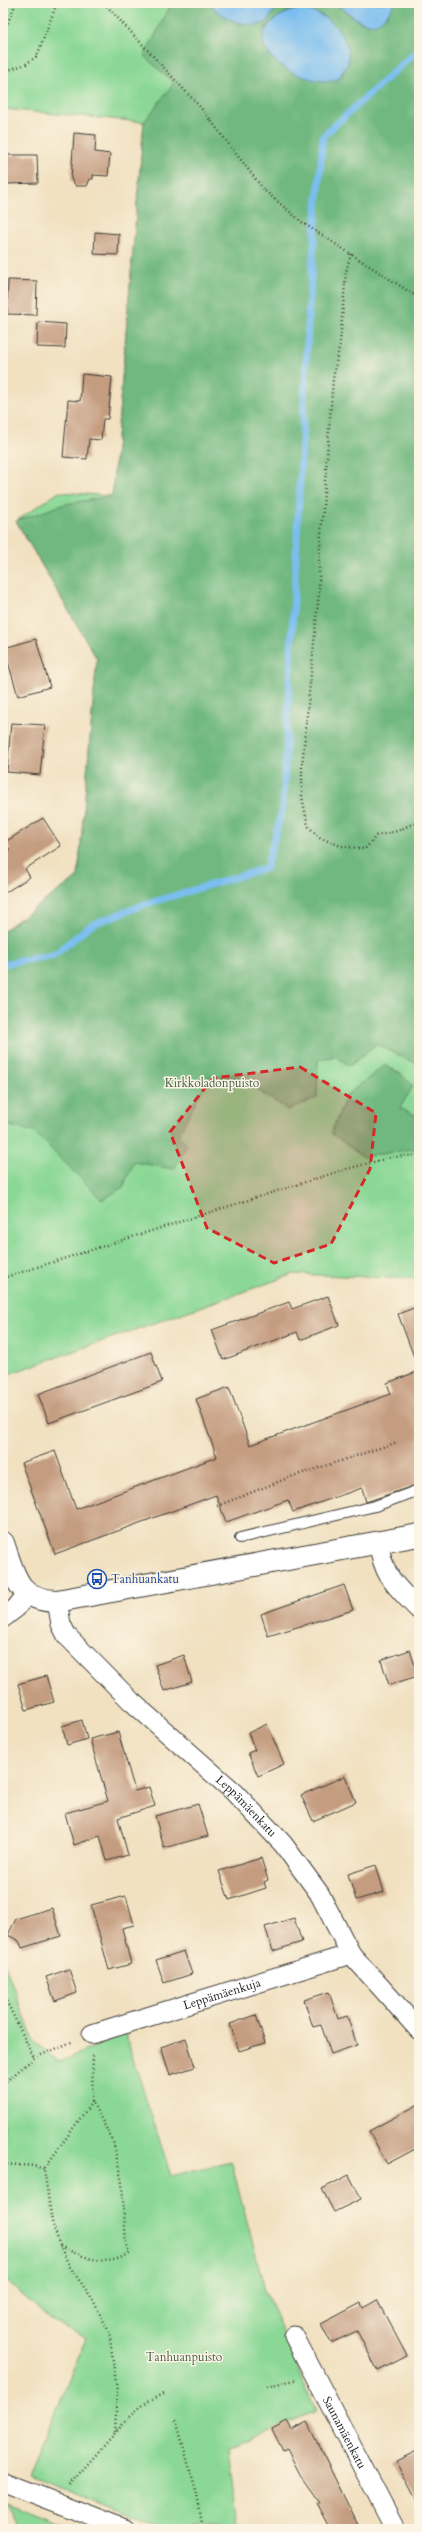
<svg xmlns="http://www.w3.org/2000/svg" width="422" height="2532" font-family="Cardo,serif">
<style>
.green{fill:#8bd896;stroke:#547a59}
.forest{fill:#70b87f;stroke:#466a4e;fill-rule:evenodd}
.water{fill:#7abef0;stroke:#4b6d86}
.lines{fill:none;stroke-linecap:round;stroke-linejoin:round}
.stream{stroke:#7abef0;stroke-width:7}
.building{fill:#c49c80}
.service-casing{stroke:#3c3a35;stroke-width:12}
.minor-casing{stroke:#3c3a35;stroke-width:21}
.tertiary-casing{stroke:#3c3a35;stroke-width:24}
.path{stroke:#3c3a35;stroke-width:2.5;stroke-dasharray:1 3;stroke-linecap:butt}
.service{stroke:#fff;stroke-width:10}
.minor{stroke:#fff;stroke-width:19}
.tertiary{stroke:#fff;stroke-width:22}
.marked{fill:#d62828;fill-opacity:0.2;stroke:#d62828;stroke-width:3;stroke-dasharray:8 5;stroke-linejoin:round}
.labels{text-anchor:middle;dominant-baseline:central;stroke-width:3;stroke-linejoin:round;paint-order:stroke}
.park-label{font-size:12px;fill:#435e47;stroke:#fcf5e5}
.transit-label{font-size:12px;fill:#164399;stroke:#fcf5e5;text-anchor:start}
.street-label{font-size:12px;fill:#1c1c1c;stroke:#fcf5e5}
</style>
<rect width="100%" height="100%" fill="#fcf5e5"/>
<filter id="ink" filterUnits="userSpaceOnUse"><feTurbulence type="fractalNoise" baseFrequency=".025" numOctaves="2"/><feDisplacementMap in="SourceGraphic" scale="8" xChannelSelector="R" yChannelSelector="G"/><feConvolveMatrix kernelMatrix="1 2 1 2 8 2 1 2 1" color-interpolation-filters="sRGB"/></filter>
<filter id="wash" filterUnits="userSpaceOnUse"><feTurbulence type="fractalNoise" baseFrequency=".012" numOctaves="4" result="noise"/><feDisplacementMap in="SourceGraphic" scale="16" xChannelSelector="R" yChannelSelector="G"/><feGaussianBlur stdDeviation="0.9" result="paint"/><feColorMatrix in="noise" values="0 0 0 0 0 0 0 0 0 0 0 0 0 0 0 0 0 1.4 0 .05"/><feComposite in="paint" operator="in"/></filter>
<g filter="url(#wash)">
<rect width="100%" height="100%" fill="#f1e1c1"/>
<g class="green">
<path d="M4 3H419V1279L294 1274 3 1376V931L78 877 97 659 16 521 59 492 112 496 144 122 3 109Z"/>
<path d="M3 1960 34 2042 59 2062 125 2033 171 2176 231 2161 265 2290 316 2411 228 2448 238 2529H167L30 2476 86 2338 51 2321 3 2277V2098L5 2096 3 2092Z"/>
<path d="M7 2502 76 2529H19Z"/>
</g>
<g class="forest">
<path d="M172 3H210L214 9 279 3H334L360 22 386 17 395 3H419V1065L376 1044 350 1066 335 1056 318 1060 317 1098 288 1110 239 1078 209 1076 178 1136 187 1145 174 1169 134 1162 123 1187 102 1200 34 1132 3 1124V931L78 877 97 659 16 521 65 504 112 496 144 122 174 83 144 56ZM301 9C336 14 339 34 348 64L341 76 311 79 281 65 271 57 264 47 266 27 288 11Z"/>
<path d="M385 1065 401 1074 413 1086 400 1108 414 1115 419 1112V1148L363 1157 331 1133 347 1095Z"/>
</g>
<g class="water">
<path d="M210 3H279L267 22C249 30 221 19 210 3Z"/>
<path d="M334 3H395C372 41 360 19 334 3Z"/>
<path d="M301 9C329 13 351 35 348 64L338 79C310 90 237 52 273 21 282 14 289 11 301 9Z"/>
</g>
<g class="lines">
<path class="stream" d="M3 964 54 955 91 925 143 905 266 868 283 808 309 305 323 136 419 49"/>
</g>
<g id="blocks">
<g class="building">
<path d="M74 133 96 135 95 152 110 154 108 176 93 175V179H90L87 186H76L71 179Z"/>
<path d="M6 155H37L38 183 6 184Z"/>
<path d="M95 232 119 234 118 255 94 254Z"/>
<path d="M8 280 37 281 36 315 7 314Z"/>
<path d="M38 322 66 324 65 348 37 347Z"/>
<path d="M82 374 112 377 108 419H103L101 440 89 439 87 459 63 457 68 400 80 401Z"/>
<path d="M36 639 50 687 18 696 4 648Z"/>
<path d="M11 723 45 725 40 775 7 772Z"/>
<path d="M43 818 61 846 25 869 30 877 3 894V854L10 850 5 842Z"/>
<path d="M328 1296 339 1325 300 1340 297 1332 223 1360 212 1330 289 1302 292 1309Z"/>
<path d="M419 1306V1364L417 1365 398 1314Z"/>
<path d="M151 1352 162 1382 49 1423 38 1394Z"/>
<path d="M419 1371V1484L366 1502 362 1488 293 1512 288 1500 226 1522 216 1495 55 1554 21 1463 55 1451 76 1509 217 1457 196 1399 229 1387 250 1445 391 1394 387 1383Z"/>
<path d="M344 1585 353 1610 268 1636 261 1614Z"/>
<path d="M410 1650 418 1676 389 1685 381 1660Z"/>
<path d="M184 1655 192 1682 164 1691 155 1665Z"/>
<path d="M46 1676 54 1702 26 1710 18 1684Z"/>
<path d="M82 1720 87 1739 67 1745 62 1726Z"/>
<path d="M267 1724 284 1764 258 1776 248 1753 255 1750 248 1733Z"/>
<path d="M118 1732 135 1791 149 1787 155 1806 118 1818 128 1855 107 1861 100 1836 74 1845 65 1813 108 1801 90 1739Z"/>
<path d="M345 1776 356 1802 313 1821 301 1795Z"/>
<path d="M198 1804 208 1836 164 1848 155 1816Z"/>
<path d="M261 1858 268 1880 264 1882 266 1888 229 1900 219 1871Z"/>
<path d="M376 1865 384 1892 356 1900 348 1874Z"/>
<path d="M126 1896 134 1925 122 1928 131 1964 109 1970 91 1905Z"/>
<path d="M52 1908 61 1936 22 1948 19 1941 8 1935 16 1919Z"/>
<path d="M294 1918 302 1942 273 1951 265 1927Z"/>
<path d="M184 1951 192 1974 164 1983 156 1960Z"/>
<path d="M69 1969 77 1993 55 2001 46 1977Z"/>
<path d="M329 1992 338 2019 347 2016 357 2045 331 2054 321 2025 313 2027 304 2000Z"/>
<path d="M256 2015 265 2043 239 2051 230 2024Z"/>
<path d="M186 2038 195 2067 170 2075 161 2047Z"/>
<path d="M419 2104V2147L387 2164 369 2131Z"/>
<path d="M349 2175 361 2199 334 2212 322 2189Z"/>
<path d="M377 2300 407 2356 378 2371 357 2331 331 2343 321 2324 361 2303 363 2308Z"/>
<path d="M287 2421 292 2430 307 2422 360 2529H330L316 2503 319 2502 302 2478 287 2449 283 2451 272 2429Z"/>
<path d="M419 2450V2505L396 2461Z"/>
</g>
</g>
</g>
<g filter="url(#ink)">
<use href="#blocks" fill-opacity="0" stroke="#3c3a35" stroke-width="1"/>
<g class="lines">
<g class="service-casing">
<path id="service" d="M240 1538 375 1506 419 1490"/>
</g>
<g class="minor-casing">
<g id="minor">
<path d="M378 1541C384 1578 394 1584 419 1610"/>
<path id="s1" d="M57 1601 61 1624 67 1636 131 1701 234 1792 283 1844 319 1893 351 1954 419 2030"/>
<path d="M3 1618 16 1608 27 1594"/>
<path id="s2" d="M92 2034 351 1954"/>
<path id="s3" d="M294 2336 395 2529"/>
<path d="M3 2482 125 2529"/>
</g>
</g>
<g class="tertiary-casing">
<path id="tertiary" d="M3 1543C14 1574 17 1601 57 1601L419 1535"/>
</g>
<g class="path">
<path d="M104 3 201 108 264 190 303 223 419 298"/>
<path d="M3 34 16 3"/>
<path d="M3 72 26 64 37 56 57 3"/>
<path d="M351 254 346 272 340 342 333 379 319 559V592L302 766V797L308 826 320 838 341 846 365 849 376 836 397 831 419 821"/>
<path d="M3 1278 343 1170 392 1157 419 1155"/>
<path d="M217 1506 288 1478 398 1442"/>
<path d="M3 1994 34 2058"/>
<path d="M3 2084 34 2058 74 2041"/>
<path d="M92 2102 44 2169 52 2222 60 2246 70 2267 93 2300 109 2332 117 2390 115 2433"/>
<path d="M3 2164 34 2166 44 2169"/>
<path d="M60 2246C80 2256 110 2270 129 2252L126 2244 122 2183 113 2141 92 2102 93 2054"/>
<path d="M267 2386 295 2380"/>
<path d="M176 2420 197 2495 203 2529"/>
<path d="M69 2485 132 2414 148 2401 164 2394"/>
</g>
<use href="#service" class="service"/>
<use href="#minor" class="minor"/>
<use href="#tertiary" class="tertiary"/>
</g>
</g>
<path class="marked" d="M300 1067 376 1113 370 1169 331 1244 274 1263 207 1228 170 1132 213 1078Z"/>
<defs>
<g id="bus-ring" transform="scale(1)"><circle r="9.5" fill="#fcf5e5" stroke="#1a4fb4" stroke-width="1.5"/><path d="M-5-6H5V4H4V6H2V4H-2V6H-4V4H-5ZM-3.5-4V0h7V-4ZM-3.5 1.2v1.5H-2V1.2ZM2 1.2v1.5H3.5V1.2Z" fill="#1a4fb4"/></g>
</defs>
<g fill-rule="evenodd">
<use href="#bus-ring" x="97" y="1579"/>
</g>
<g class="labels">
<g class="park-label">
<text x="212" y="1083">Kirkkoladonpuisto</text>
<text x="184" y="2357">Tanhuanpuisto</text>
</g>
<g class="transit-label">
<text x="111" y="1579">Tanhuankatu</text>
</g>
<g class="street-label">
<text stroke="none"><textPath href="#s1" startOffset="284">Leppämäenkatu</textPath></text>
<text stroke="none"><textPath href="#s2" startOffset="136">Leppämäenkuja</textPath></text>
<text stroke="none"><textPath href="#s3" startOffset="109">Saunamäenkatu</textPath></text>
</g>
</g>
<rect width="422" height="2532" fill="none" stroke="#fcf5e5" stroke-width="16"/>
</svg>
